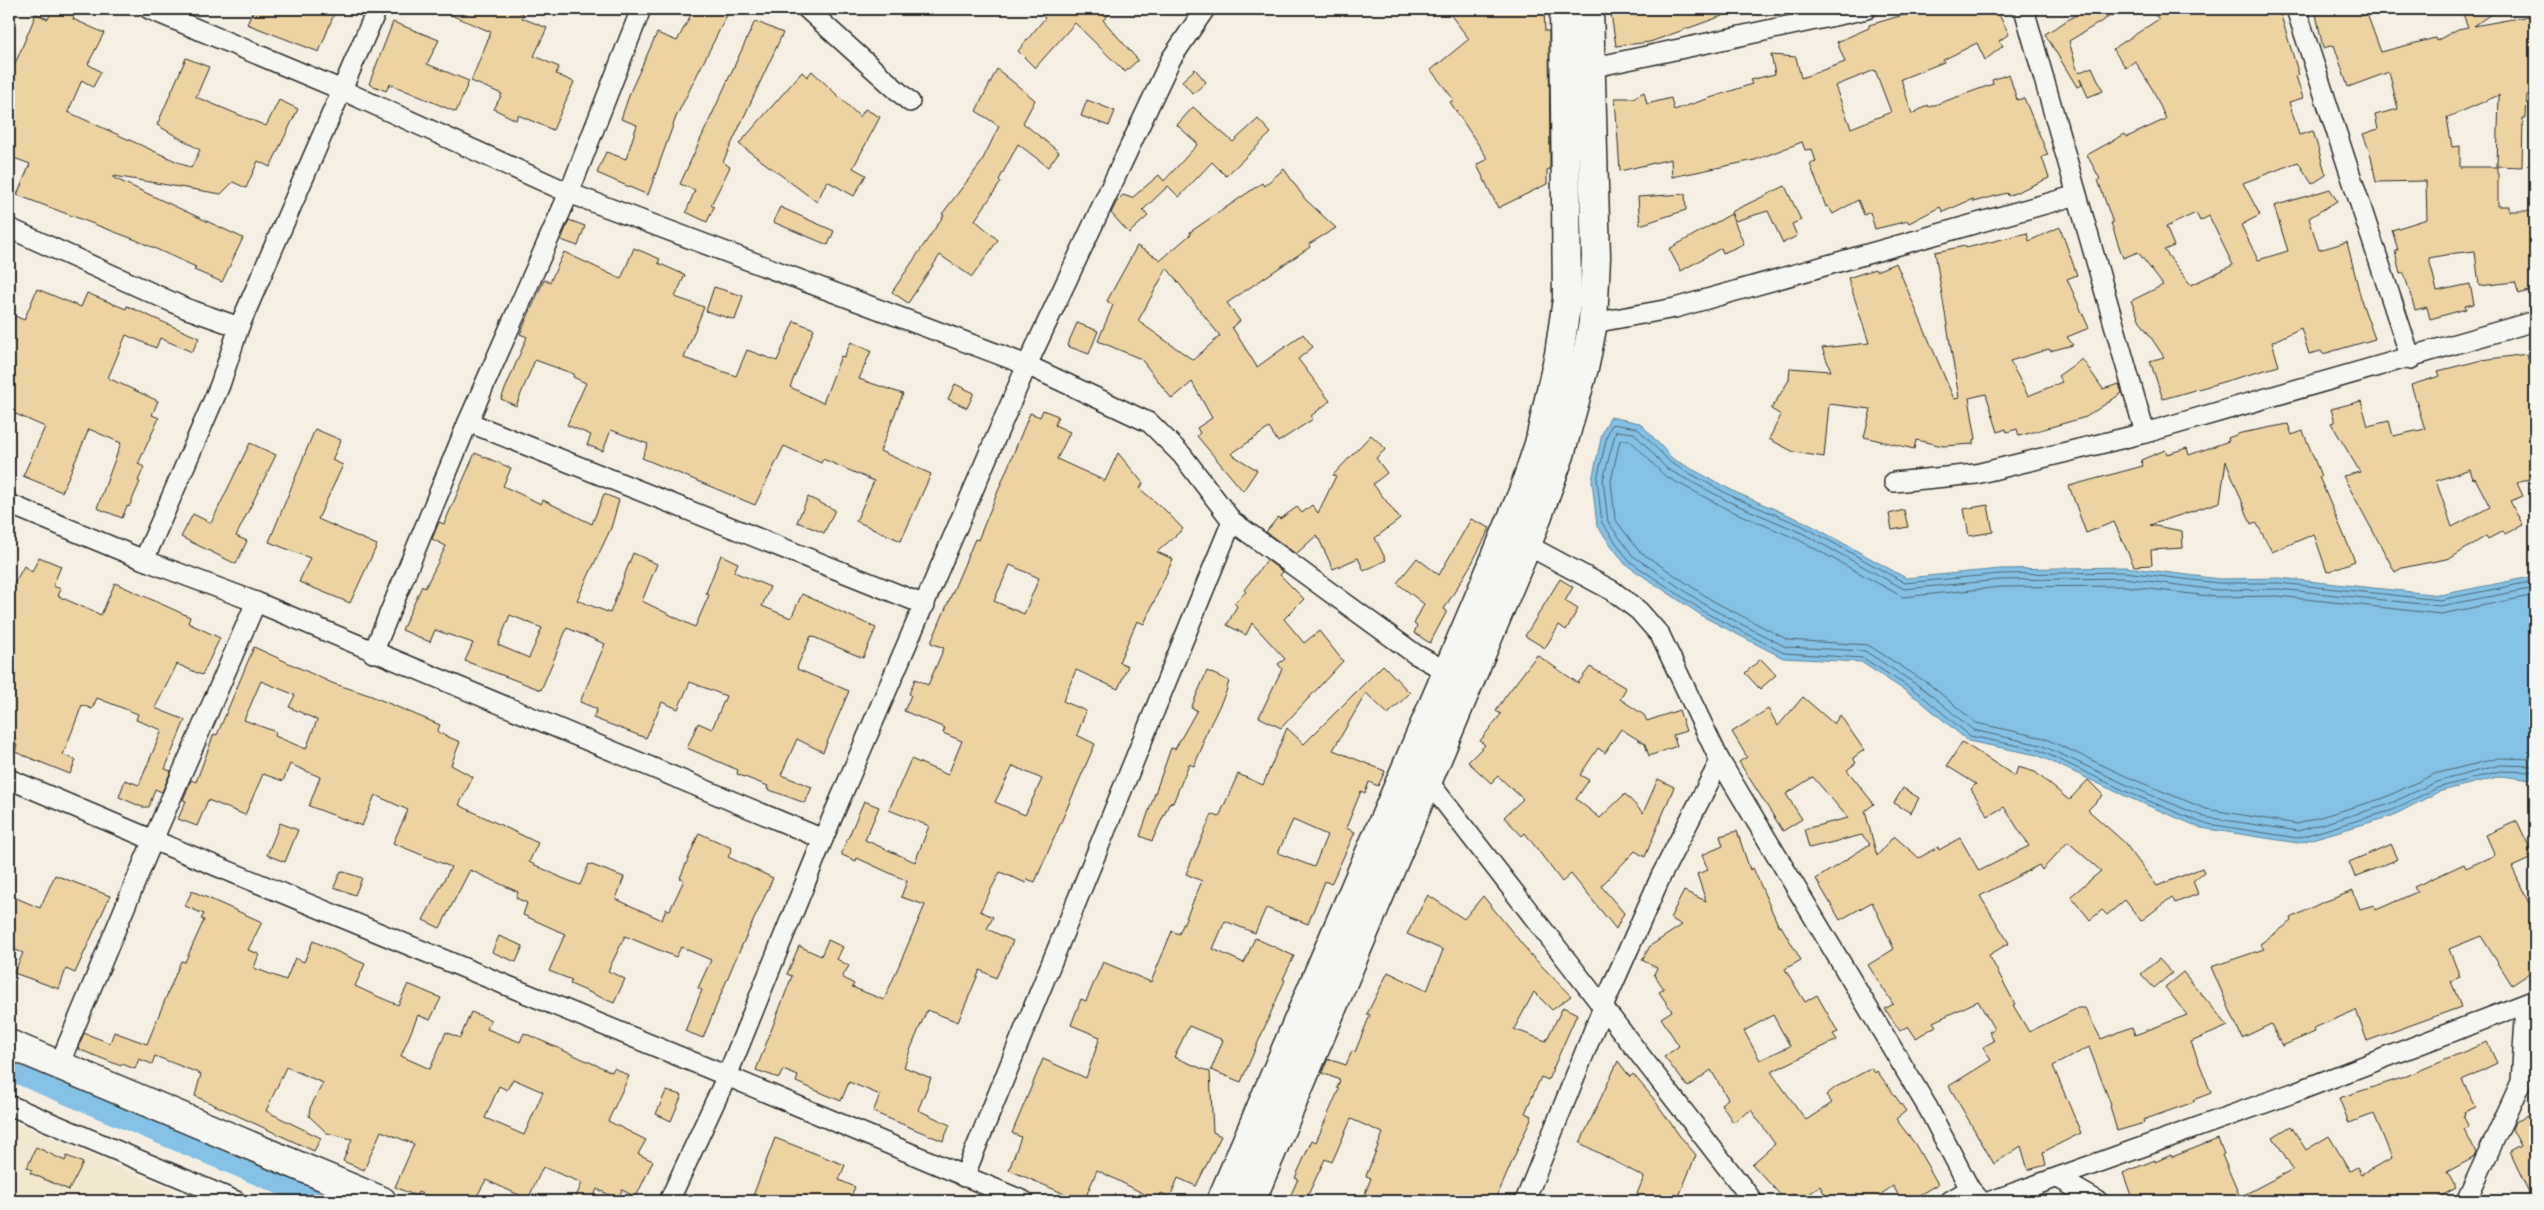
<svg xmlns="http://www.w3.org/2000/svg" width="2544" height="1210" font-family="Itim,sans-serif">
<style>
.built{fill:#f2e7cf}
.water{fill:#84c1e4;stroke:#60859a}
.lines{fill:none;stroke-linecap:round;stroke-linejoin:round}
.shore{stroke:#4f6775;stroke-width:1}
.canal{stroke:#84c1e4;stroke-width:22}
.building{fill:#edd3a2;stroke:#2b2b2b;fill-rule:evenodd}
.street-casing{stroke:#2b2b2b;stroke-width:22}
.secondary-casing{stroke:#2b2b2b;stroke-width:31}
.street{stroke:#f6f6f2;stroke-width:19}
.secondary{stroke:#f6f6f2;stroke-width:28}
</style>
<rect width="100%" height="100%" fill="#f4efe2"/>
<filter id="ink" filterUnits="userSpaceOnUse"><feTurbulence type="fractalNoise" baseFrequency=".02" numOctaves="2"/><feDisplacementMap in="SourceGraphic" scale="10" xChannelSelector="R" yChannelSelector="G"/><feConvolveMatrix kernelMatrix="1 2 1 2 8 2 1 2 1" color-interpolation-filters="sRGB"/></filter>
<g filter="url(#ink)">
<path class="built" d="M9 1120 197 1201H9Z"/>
<path class="water" d="M1610 417 1640 423 1673 459 1737 493 1805 522 1906 578 2000 569 2125 567 2219 579 2279 578 2440 595 2535 576V777L2524 779 2501 776 2438 792 2392 816 2298 843 2201 828 2123 795 2037 755 1968 741 1918 699 1861 662 1783 658 1704 617 1625 564 1597 526 1592 480 1602 434Z"/>
<g class="lines">
<g class="shore">
<path d="M2535 581 2440 600 2279 583H2218L2124 572 2000 574 1905 583 1803 526 1735 498 1671 463 1637 428 1612 424 1607 436 1597 480 1602 523 1629 561 1706 613 1784 653 1863 658 1921 695 1970 736 2039 750 2125 791 2202 823 2297 838 2390 811 2437 788 2500 771 2535 772"/>
<path d="M2535 588 2440 606 2279 589 2217 590 2124 578 2000 580 1904 589 1800 532 1732 503 1667 469 1634 433 1616 431 1603 480 1608 522 1633 556 1710 608 1786 647 1865 651 1925 690 1973 730 2041 745 2127 785 2204 817 2298 831 2387 805 2436 782 2500 765 2535 766"/>
<path d="M2535 595 2441 614 2278 596 2217 597 2124 586 2001 587 1903 597 1797 539 1729 510 1665 476 1630 440H1620L1611 481 1615 519 1639 551 1713 601 1788 640 1868 645 1929 684 1976 723 2044 738 2130 778 2206 809 2297 824 2384 798 2434 774 2499 758 2535 759"/>
</g>
<path class="canal" d="M9 1069 322 1201"/>
</g>
<g class="building">
<path d="M53 9H61L74 15 73 19 104 33 88 64 101 72 93 87 82 80 68 112 191 168 200 150 157 125 186 58 209 67 196 97 266 126 279 100 298 109 270 167 258 161 246 188 233 182 221 194 114 176V178L243 238 222 282 194 270 196 267 136 240 17 195 30 164 9 156V62L15 64 36 14 48 19Z"/>
<path d="M254 9H336L319 52 247 24Z"/>
<path d="M437 9H510L524 14 522 18 547 28 534 56 559 67 556 74 574 82 553 130 518 115 516 120 494 109 502 94 471 81 491 32Z"/>
<path d="M694 9H730L676 117 648 195 597 173 606 152 626 159 637 125 621 119 631 90 657 33 677 41Z"/>
<path d="M1033 9H1115L1103 20 1138 60 1125 72 1075 23 1035 68 1018 51 1045 18Z"/>
<path d="M1446 9H1544L1545 31H1549L1550 169 1547 170V184L1498 208 1477 165 1488 159 1450 102 1454 100 1431 70 1469 39Z"/>
<path d="M1641 9H1736V11L1650 42 1616 46 1611 14Z"/>
<path d="M1924 9H1996L2009 34 1999 41 2003 46 1985 60 1977 43 1943 60 1944 62 1901 79 1912 114 1928 105 1929 107 1993 84 1992 80 2009 74 2017 100 2024 98 2048 155 2042 157 2049 178 2008 196 2007 193 1973 202V199L1943 212 1940 207 1909 223 1908 221 1875 229 1870 212 1864 215 1858 200 1833 214 1828 206 1826 207 1810 164 1816 162 1812 149 1805 150 1802 142 1755 160 1672 177 1671 159 1620 171 1615 98H1633L1644 92 1647 104 1671 98 1674 110 1752 84 1750 80 1775 74 1771 55 1796 57 1801 78 1845 62 1837 42 1869 28V25ZM1875 70 1891 112 1851 128 1835 86Z"/>
<path d="M2086 9H2122L2069 41 2078 73 2092 67 2103 91 2088 97 2080 79 2082 85 2077 87 2045 34Z"/>
<path d="M2148 9H2279L2299 75 2296 76 2303 98 2289 102 2299 135 2313 131 2326 175 2312 184 2298 162 2243 183 2260 215 2241 225 2258 260 2288 251 2274 206 2330 189 2337 201 2309 218 2319 250 2347 242 2362 303 2375 339 2323 354 2321 351 2309 354 2301 328 2272 342 2279 366 2163 399 2150 361 2164 357 2140 321 2131 301 2163 285 2138 252 2123 258 2111 223H2113L2098 180 2100 179 2087 155 2125 134 2127 137 2166 119 2153 90 2135 61 2126 68 2113 49 2159 19ZM2196 213 2200 221 2209 216 2233 265 2191 285 2164 250 2174 246 2166 227Z"/>
<path d="M2315 9H2360L2362 16 2367 14 2381 52 2435 38 2436 41 2458 29 2468 27 2461 9H2498L2474 26 2535 15V95H2527L2526 118H2523L2522 167 2497 166 2499 95 2447 118 2452 147 2460 146V167H2498V206H2509V211H2535V289L2519 294 2515 282 2479 286 2475 251 2456 253 2429 258 2437 291 2470 284 2474 304 2465 306 2466 309 2430 319 2427 307 2415 310 2404 273 2400 274 2395 251 2398 250 2392 230 2427 219 2426 181 2376 182 2371 156 2363 134 2378 129 2375 115 2398 109 2389 72 2348 87 2334 45 2323 48Z"/>
<path d="M755 21 783 33 723 162 730 167 711 205 714 207 707 222 686 212 695 190 680 184Z"/>
<path d="M393 22 439 40 427 64 469 81 456 112 390 84 386 91 369 84Z"/>
<path d="M997 69 1035 100 1023 123 1059 152 1048 167 1018 144 999 180 1001 182 975 220 998 240 972 277 940 255 908 303 892 292 944 215 942 214 981 163 999 126 976 111Z"/>
<path d="M1195 69 1206 82 1193 94 1182 81Z"/>
<path d="M812 71 860 117 865 109 880 117 853 168 866 175 854 196 827 181 817 202 739 144 802 72 807 77Z"/>
<path d="M1087 100 1115 111 1109 126 1081 116Z"/>
<path d="M1193 107 1233 142 1258 119 1271 133 1226 176 1212 162 1179 197 1168 186 1143 210 1148 216 1129 233 1111 213 1117 201 1123 195 1132 198 1159 175 1164 181 1198 144 1177 125Z"/>
<path d="M1284 169 1305 199 1336 228 1309 244 1310 247 1227 303 1240 321 1232 327 1257 367 1303 334 1313 347 1298 359 1330 401 1311 416 1313 419 1278 442 1269 428 1231 454 1257 470 1243 491 1197 436 1200 433 1197 428 1212 418 1192 382 1172 399 1141 359 1098 341 1113 305 1107 301 1137 246 1161 260 1191 234 1190 232 1262 183 1264 186ZM1167 268 1220 336 1193 360 1138 321Z"/>
<path d="M1785 186 1801 220 1792 224 1797 236 1783 243 1768 211 1735 221 1731 212Z"/>
<path d="M1685 194 1686 210 1640 225 1638 197Z"/>
<path d="M780 207 834 231 828 245 773 222Z"/>
<path d="M1731 214 1744 244 1723 253 1721 248 1681 271 1669 249Z"/>
<path d="M569 220 585 226 578 246 561 240Z"/>
<path d="M2060 227 2077 275 2067 279 2089 328 2067 337 2073 345 2050 351 2049 349 2010 361 2028 396 2062 382 2058 376 2082 359 2103 389 2119 384 2122 393 2086 417 2019 436 2017 429 2007 432 2006 429 1998 432 1986 394 1969 398 1976 439 1973 440V444L1943 446 1916 440 1914 449 1864 437 1871 409 1829 404 1824 457 1794 452 1769 439 1781 415 1771 409 1789 380 1790 368 1831 371 1822 348 1869 343 1848 278 1875 269 1876 271 1896 263 1954 399 1959 398 1935 252 1965 246 1966 248 2027 233 2029 241Z"/>
<path d="M634 248 660 259 658 263 685 275 675 297 704 307 684 358 736 376 747 350 777 361 794 321 814 329 790 387 823 403 841 356 844 357 851 342 871 351 859 379 903 394 880 451 931 474 901 541 856 521 874 481 823 459 821 463 784 446 755 505 642 458 648 444 611 430 603 451 587 445 591 435 567 425 586 383 573 377 574 374 535 360 516 406 501 399 527 337 520 334 544 280 550 282 564 252 621 279Z"/>
<path d="M714 287 743 296 735 320 706 311Z"/>
<path d="M37 289 81 307 87 293 126 309 127 306 199 338 192 352 160 338 156 348 126 335 108 378 158 401 152 415 159 418 138 464 144 467 138 481 140 482 129 507 127 506 122 518 97 508 121 443 89 429 62 492 23 476 45 427 9 411V332L15 316 24 320Z"/>
<path d="M1077 323 1098 331 1089 354 1067 346Z"/>
<path d="M2527 354 2532 375 2531 399 2535 409V477L2517 483 2523 496 2510 501 2523 525 2505 534 2503 531 2488 539 2486 536 2451 558 2402 568 2395 572 2343 476 2360 472 2331 423 2334 422V418L2331 409 2361 401 2368 426 2389 421 2393 436 2425 429 2411 385 2440 376 2438 371 2482 360ZM2470 469 2473 479 2475 478 2490 507 2452 527 2436 481Z"/>
<path d="M955 384 974 393 967 408 948 399Z"/>
<path d="M1043 410 1058 416 1055 425 1070 432 1057 459 1105 481 1118 453 1143 483 1140 489 1165 510 1183 529 1157 552 1173 559 1144 624 1137 621 1119 662 1128 666 1118 689 1076 670 1063 701 1086 711 1077 735 1095 744 1035 882 1027 879 1026 883 1000 872 980 911 993 917 987 929 1013 941 996 978 980 970 958 1022 927 1010 911 1048 904 1067 931 1078 918 1110 950 1125 943 1141 873 1112 880 1095 849 1082 841 1101 796 1082 798 1076 783 1070 779 1078 756 1070 792 976 787 974 799 946 821 956 828 940 843 947 837 959 849 966 842 977 854 984 852 987 884 1000 925 905 901 897 907 881 857 858 856 861 842 855V852L864 801 879 807 865 840 915 862 929 826 889 810 911 759 948 775 962 741 943 733 945 728 904 711 911 695 909 694 915 679 928 685 944 648 931 643 975 539 978 540 1030 413 1040 417ZM1010 565 1039 578 1024 614 994 601ZM1013 766 1042 779 1025 815 995 802Z"/>
<path d="M2288 424 2292 435 2303 431 2321 476 2319 477 2355 561 2327 572 2314 534 2272 552 2256 522 2251 524 2226 461 2220 502 2150 525 2182 531 2183 548 2151 550 2152 565 2134 566 2114 522 2086 533 2069 486 2143 466 2141 460 2165 450 2167 454 2187 448 2189 455 2229 441 2228 438 2241 433Z"/>
<path d="M315 429 341 440 332 460 343 465 318 519 377 545 350 603 299 582 310 558 269 542Z"/>
<path d="M1371 435 1386 449 1376 458 1387 473 1373 484 1400 519 1375 538 1386 560 1364 571 1358 558 1333 569 1317 535 1296 554 1266 532 1278 517 1280 519 1297 507 1302 513 1312 505 1318 513 1336 476 1333 475Z"/>
<path d="M250 443 276 455 236 536 247 541 236 564 181 537 193 514 211 523Z"/>
<path d="M475 453 511 468 503 486 541 504 543 500 592 524 604 494 619 500 611 528 577 600 610 613 633 553 657 564 642 601 695 627 709 595 706 593 721 555 738 563 734 572 770 587 762 606 791 618 802 594 876 628 863 658 811 636 798 665 797 669 849 691 823 752 797 739 781 775 812 787 805 803 767 789 768 786 737 774 738 770 687 748 698 723 712 729 726 696 690 682 678 709 662 702 646 738 593 718 597 709 580 702 605 644 567 628 541 690 465 661 473 643 435 630 430 642 402 630 422 586 425 588 446 546 432 539 439 522 444 524ZM510 615 542 628 529 658 498 645Z"/>
<path d="M808 497 835 510 824 533 797 522Z"/>
<path d="M1988 505 1993 532 1969 536 1964 509Z"/>
<path d="M1904 510 1908 527 1892 530 1889 514Z"/>
<path d="M1471 519 1490 528 1472 563 1444 609 1447 611 1430 643 1414 633 1417 626 1414 624 1424 604 1397 583 1417 558 1439 575Z"/>
<path d="M39 557 61 566 53 586 61 589 58 596 101 615 115 583 190 617 188 623 220 638 202 675 177 664 155 708 185 720 165 769 171 771 162 792 155 789 149 807H142L119 797 125 780 139 785 162 730 136 720 138 714 97 698 92 709 82 705 63 755 76 760 70 774 15 752 17 745 9 742V593L24 566 32 572Z"/>
<path d="M1267 560 1283 572 1280 575 1304 599 1284 619 1304 643 1319 631 1343 661 1281 728 1259 717 1282 669 1278 664 1285 659 1252 623 1246 635 1227 625 1237 606 1234 603 1246 592 1244 590Z"/>
<path d="M1560 579 1573 587 1565 601 1578 609 1566 630 1559 625 1545 648 1525 636Z"/>
<path d="M254 647 332 683 369 695 440 725 437 732 460 742 451 765 473 777 459 805 538 843 529 862 562 878 580 885 589 864 624 877 616 899 662 920 666 909 670 910 684 880 680 878 699 833 732 848 728 857 773 878 733 965 703 1038 685 1031 702 990 698 988 711 960 681 947 676 957 625 936 608 971 625 979 614 1003 570 984 572 980 549 971 565 934 523 915 527 903 516 898 518 892 470 870 440 928 423 920 451 867 393 843 408 810 375 795 362 826 309 806 320 777 290 764 283 781 263 774 245 815 208 800 197 826 178 819 186 801 183 800 191 780 196 782 214 734 217 735ZM261 681 295 695 289 707 317 720 306 749 275 736 276 732 244 720Z"/>
<path d="M1537 655 1578 683 1590 667 1626 688 1620 699 1644 715 1647 721 1679 710 1686 731 1673 735 1677 746 1649 756 1645 744 1621 729 1605 753 1598 748 1580 775 1589 780 1576 799 1600 818 1625 794 1643 813 1658 779 1674 787 1645 857 1635 851 1601 886 1624 913 1616 929 1571 874 1562 882 1525 833 1522 836 1504 817 1523 799 1498 776 1491 783 1468 762 1485 745 1480 741 1501 714 1496 711 1505 697Z"/>
<path d="M1761 659 1776 675 1760 689 1745 673Z"/>
<path d="M1383 665 1410 693 1388 714 1366 693 1333 750 1385 771 1378 786 1369 782 1365 793 1361 791 1346 828 1355 832 1331 884 1325 881 1308 924 1266 908 1255 933 1225 921 1213 949 1244 963 1255 938 1294 956 1283 979 1285 980 1241 1082 1211 1070 1223 1040 1189 1026 1174 1057 1210 1072 1213 1132 1221 1136 1196 1186 1178 1178 1170 1197 1161 1193 1158 1201 1097 1170 1084 1201H1081L1009 1170 1021 1137 1012 1133 1043 1059 1086 1078 1100 1037 1071 1025 1081 999 1086 1001 1103 962 1151 982 1172 931 1179 934 1202 881 1186 874 1212 814 1219 817 1238 774 1263 785 1287 728 1304 744ZM1293 820 1327 835 1314 867 1278 853Z"/>
<path d="M1207 671 1229 681 1226 692 1202 742 1204 743 1194 766 1189 764 1173 803 1170 802 1152 841 1140 836 1171 748 1175 749 1197 710 1191 708Z"/>
<path d="M1803 697 1834 724 1840 715 1864 750 1853 758 1856 763 1847 770 1874 804 1865 811 1877 856 1894 836 1919 858 1938 847 1939 850 1960 838 1979 871 2029 846 2004 807 1988 816 1971 789 1976 784 1947 766 1962 742 2015 776 2018 767 2035 772 2069 800 2088 780 2103 795 2088 810 2124 842 2157 886 2202 868 2204 872 2193 881 2198 894 2175 903 2172 897 2141 921 2125 900 2107 915 2102 910 2090 920 2071 896 2101 871 2068 842 2042 870 2039 865 1980 896 2009 943 1989 955 2015 1004 2013 1005 2029 1032 2078 1008H2085L2101 1039 2132 1027 2135 1035 2187 1015 2165 987 2183 972 2228 1026 2191 1042 2211 1093 2193 1100 2194 1102 2143 1120 2144 1123 2117 1131 2110 1106 2111 1105 2089 1047 2053 1066 2081 1133 2043 1152 2046 1165 2028 1170 2021 1146 1994 1164 1949 1086 1991 1060 1983 1047 1994 1041 1989 1032 1994 1029 1978 1001 1933 1022 1936 1026 1916 1038 1908 1026 1900 1031 1885 1009 1893 1004 1868 965 1894 949 1872 902 1840 920 1816 879 1870 844 1862 835 1809 848 1804 829 1848 818 1813 777 1786 794 1802 819 1783 831 1739 762 1747 757 1732 732 1768 709 1778 726Z"/>
<path d="M1903 788 1919 798 1911 813 1894 803Z"/>
<path d="M2517 821 2534 857 2512 867 2535 916V970L2512 985 2481 936 2449 949 2460 977 2451 981 2461 1007 2367 1041 2356 1010 2314 1028 2315 1032 2282 1046 2271 1024 2242 1038 2211 967 2264 949 2260 944 2292 921 2291 918 2321 903 2353 891 2360 909 2374 905 2376 910 2417 892 2414 887 2464 864 2466 868 2495 855 2486 835Z"/>
<path d="M280 823 298 830 285 862 267 855Z"/>
<path d="M1737 831 1750 870 1753 868 1779 927 1781 926 1801 960 1785 969 1805 1002 1817 995 1838 1032 1833 1034 1837 1040 1771 1072 1806 1120 1832 1103 1826 1095 1836 1087 1872 1068 1875 1073 1877 1071 1906 1111 1896 1119 1915 1144 1938 1184 1909 1201H1902L1893 1186 1871 1201H1828L1820 1186 1800 1201 1793 1194 1785 1200 1752 1164 1775 1144 1751 1110 1733 1122 1721 1104 1728 1099 1711 1070 1688 1087 1664 1057 1679 1046 1661 1018 1672 1011 1659 992 1664 989 1654 974 1657 968 1642 960 1650 946 1682 925 1670 918 1684 891 1706 901 1697 874 1708 870 1702 855 1723 846 1720 836ZM1773 1015 1790 1046 1760 1060 1744 1031Z"/>
<path d="M2391 844 2398 859 2355 877 2349 862Z"/>
<path d="M341 871 362 878 355 895 334 887Z"/>
<path d="M55 875 110 896 75 973 66 969 59 989 14 973 23 953 9 947V895L40 908Z"/>
<path d="M192 891 262 922 248 950 259 954 254 968 286 980 295 958 304 962 313 941 365 964 355 986 372 994 398 1005 408 984 441 998 430 1020 418 1015 401 1056 430 1069 446 1032 460 1038 471 1012 491 1020 487 1029 520 1042 524 1033 612 1072 614 1068 629 1076 608 1121 646 1140 638 1154 653 1161 636 1197 622 1190 618 1199 597 1189 592 1201H574L582 1183 543 1167 528 1199 486 1180 474 1201H440L418 1192 416 1196 395 1187 414 1144 381 1131 364 1170 343 1161 352 1139 327 1133 309 1116 310 1108 323 1083 286 1067 266 1111 321 1138 314 1151 195 1096 201 1074 155 1056 152 1064 139 1059 135 1069 122 1064 121 1066 78 1049 84 1033 110 1043 114 1032 147 1044 181 961 185 962 204 920 201 919 204 914 185 906ZM513 1079 543 1092 524 1135 485 1118 499 1086 507 1090Z"/>
<path d="M1428 895 1464 919 1483 896 1531 955 1571 996 1552 1010 1534 992 1514 1029 1546 1041 1563 1007 1577 1014 1548 1080 1541 1077 1525 1113 1532 1116 1495 1201H1362L1371 1178 1366 1176 1383 1133 1351 1119 1332 1162 1325 1159 1305 1201H1288L1298 1179 1295 1178 1312 1140 1316 1142 1339 1089 1337 1088 1340 1080 1322 1073 1328 1059 1346 1065 1352 1051 1355 1052 1370 1015 1367 1014 1388 972 1427 991 1443 950 1407 934Z"/>
<path d="M499 936 523 946 516 962 492 952Z"/>
<path d="M2159 959 2172 973 2154 988 2141 974Z"/>
<path d="M2487 1042 2497 1063 2462 1080 2476 1107 2464 1112 2465 1115 2463 1116 2469 1127 2464 1129 2476 1153 2473 1158 2447 1172 2456 1188 2432 1201H2133L2123 1173 2155 1160V1162L2171 1155 2172 1157 2218 1139 2224 1154 2222 1155 2240 1197 2293 1169 2273 1137 2291 1126 2306 1150 2329 1136 2350 1171 2357 1167 2361 1174 2392 1158 2374 1114 2349 1123 2339 1098 2402 1078Z"/>
<path d="M1618 1061 1630 1077 1633 1074 1653 1098 1679 1135 1696 1155 1677 1201 1662 1195 1659 1201H1634L1644 1177 1580 1143Z"/>
<path d="M666 1091 682 1095 671 1121 656 1114Z"/>
<path d="M2535 1113V1201H2533L2510 1152 2521 1146 2512 1129 2515 1122Z"/>
<path d="M775 1138 845 1165 839 1180 855 1187 849 1201H751Z"/>
<path d="M36 1147 65 1161 67 1156 83 1163 69 1190 30 1173 32 1170 27 1168Z"/>
</g>
<g class="lines">
<g class="street-casing">
<g id="street">
<path d="M149 9 342 90 569 193 1027 365 1150 423 1182 455 1232 521 1415 654 1457 677"/>
<path d="M807 9 910 102"/>
<path d="M2024 9 2145 433"/>
<path d="M2296 9 2411 359"/>
<path d="M1590 68 1867 9"/>
<path d="M9 228 185 308 239 327"/>
<path d="M1593 323 1675 308 2077 195"/>
<path d="M468 422 925 605"/>
<path d="M1894 482 1976 474 2145 433 2535 321"/>
<path d="M9 504 144 560 256 602 823 839"/>
<path d="M1527 545 1613 591 1639 611 1660 635 1720 761 1928 1108 1970 1189 1981 1201"/>
<path d="M144 560 220 385 239 327 377 9"/>
<path d="M373 653 468 422 569 193 641 9"/>
<path d="M1422 773 1753 1201"/>
<path d="M9 779 153 840 727 1076 1024 1201"/>
<path d="M59 1065 153 840 256 602"/>
<path d="M9 1105 236 1201"/>
<path d="M964 1177 1232 521"/>
<path d="M2058 1178 2098 1201"/>
<path d="M669 1201 727 1076 823 839 1027 365 1171 59 1205 9"/>
<path d="M1525 1201 1603 1007 1661 876 1720 761"/>
<path d="M1950 1201 1970 1189"/>
<path d="M1991 1201 2293 1093 2535 1000"/>
<path d="M2466 1201 2521 1082 2526 1004"/>
</g>
</g>
<g class="secondary-casing">
<g id="secondary">
<path d="M9 1044 382 1201"/>
<path d="M1221 1201 1477 602 1523 492 1539 444 1559 354 1567 299 1564 9"/>
<path d="M1251 1201 1527 545 1560 455 1585 364 1593 323 1596 257 1589 9"/>
</g>
</g>
<use href="#street" class="street"/>
<use href="#secondary" class="secondary"/>
</g>
</g>
<rect width="2544" height="1210" fill="none" stroke="#f6f6f2" stroke-width="30"/>
<rect x="15" y="15" width="2514" height="1180" fill="none" stroke="#2b2b2b" stroke-width="2" filter="url(#ink)"/>
</svg>
